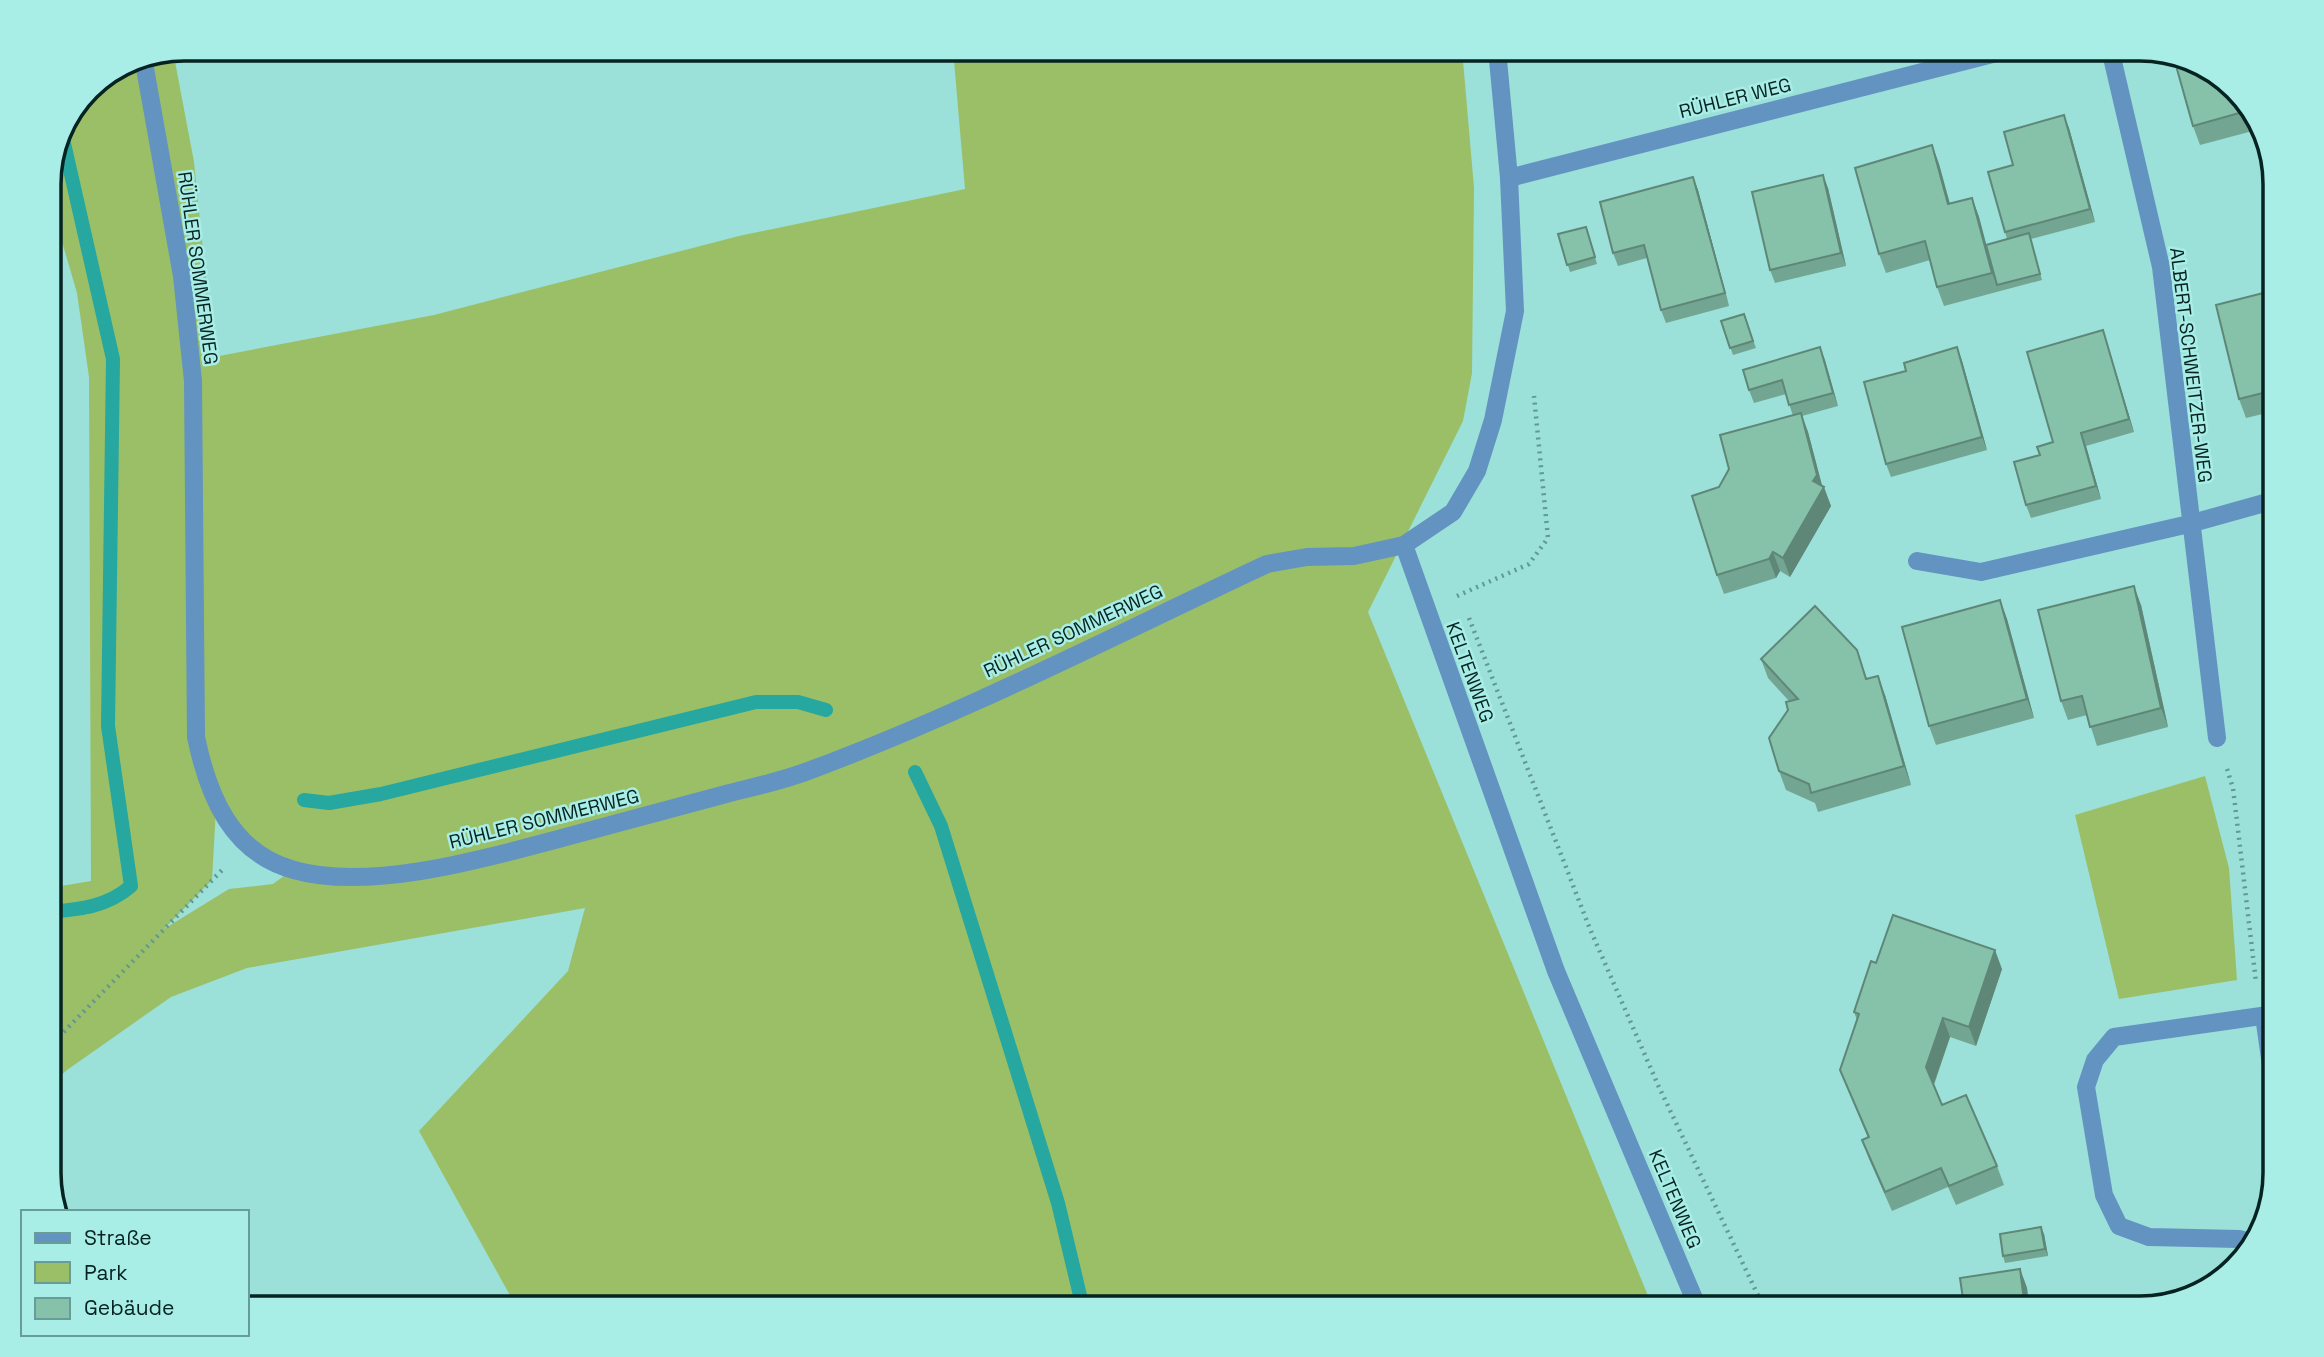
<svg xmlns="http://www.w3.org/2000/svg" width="2324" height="1357" font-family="'Space Grotesk',sans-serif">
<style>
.green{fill:#9abf67;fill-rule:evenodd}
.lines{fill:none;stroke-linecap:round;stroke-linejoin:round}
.stream{stroke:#26a79f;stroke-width:14}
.path{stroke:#629893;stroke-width:4.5;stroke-dasharray:2 5;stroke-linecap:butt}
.lane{stroke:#6293c1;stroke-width:18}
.street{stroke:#6293c1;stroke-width:18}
.wall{fill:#73a692}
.shaded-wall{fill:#5e8777}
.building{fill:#86c1aa;stroke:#5e8777;stroke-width:2}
.labels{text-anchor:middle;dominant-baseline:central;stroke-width:5;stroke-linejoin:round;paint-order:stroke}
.street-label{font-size:19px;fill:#062321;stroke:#a8ede6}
.rim{fill:none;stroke:#062321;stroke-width:3.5}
</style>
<rect width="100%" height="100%" fill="#9be0d9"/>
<g class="green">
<path d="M953 49H1462L1474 188 1472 373 1463 421 1368 612 1653 1308H517L419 1131 568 971 585 908 247 968 171 997 67 1070 49 1086V888L91 881 89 377 77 293 49 197V176L59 132 89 88 133 59 173 51 194 162 214 357 434 315 739 236 965 189ZM216 808 292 870 273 884 229 889 164 929 212 880Z"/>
<path d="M2205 776 2229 868 2237 980 2119 999 2075 815Z"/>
</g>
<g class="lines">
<g class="stream">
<path d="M915 772 941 826 1058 1203 1083 1308"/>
<path d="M304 800 329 803 381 794 756 702H798L826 710"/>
<path d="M49 912C80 909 107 907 131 886L108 726 113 359 61 130"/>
</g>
<g class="path">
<path d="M1457 596 1529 564 1548 538 1534 396"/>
<path d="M1469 618 1590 929 1658 1085 1764 1308"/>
<path d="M2227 769 2233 788 2256 982"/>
<path d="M49 1047 225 867"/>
</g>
<path class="lane" d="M1917 561 1981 572 2189 524 2275 500"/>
<g class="street">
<path d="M2110 49 2161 267 2217 738"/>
<path d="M143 57 182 276 193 381 196 737C208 795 231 853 294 870 370 892 487 858 562 838 617 823 672 809 726 794 753 787 782 781 808 771 965 713 1115 635 1267 564L1307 557 1354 556 1404 545 1453 512 1477 471 1493 420 1515 311 1509 178 1497 49"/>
<path d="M1509 178 2012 49"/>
<path d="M1404 545 1556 971 1698 1308"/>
<path d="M2264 1016 2275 1094"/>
<path d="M2254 1243 2239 1239 2149 1237 2119 1226 2104 1195 2086 1087 2095 1060 2114 1037 2275 1014"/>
</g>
</g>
<g class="wall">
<path d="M2207 67 2257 116 2271 164 2260 129 2200 145 2193 126Z"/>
<path d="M2069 128 2095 222 2031 239 2042 280 1944 306 1937 287 1930 260 1886 273 1879 254 1932 145 1939 164 1950 204 1972 198 1979 217 1986 245 2007 239 2005 232 2013 165Z"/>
<path d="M1693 177 1698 190 1729 306 1666 323 1661 310 1647 258 1618 266 1613 253Z"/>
<path d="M1828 188 1846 266 1775 283 1770 270Z"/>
<path d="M1588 233 1597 264 1570 272 1558 234Z"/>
<path d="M2275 290V411L2246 418 2239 399Z"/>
<path d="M1744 314 1756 348 1733 355 1721 321Z"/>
<path d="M2107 343 2134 432 2086 446 2101 499 2031 518 2026 505 2053 442Z"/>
<path d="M1820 347 1838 406 1802 416 1808 432 1822 486 1831 506 1790 577 1780 571 1776 578 1724 594 1717 575 1793 416 1786 394 1754 403 1749 390Z"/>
<path d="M1957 347 1962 361 1987 450 1891 477 1886 464 1906 371Z"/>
<path d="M2000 600 2007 619 2034 718 1936 745 1929 726Z"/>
<path d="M2141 605 2168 727 2097 746 2087 715 2068 720 2061 701Z"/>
<path d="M1857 650 1867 679 1885 695 1911 785 1818 812 1815 803 1786 790 1779 771 1789 701 1768 678 1761 659Z"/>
<path d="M1876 963 2002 969 1976 1046 1950 1037 1934 1085 1942 1105 1997 1166 2004 1185 1956 1205 1948 1187 1892 1211 1869 1159 1862 1140 1868 1138 1840 1070 1857 1020 1854 1012Z"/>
<path d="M2044 1234 2048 1256 2005 1263 2003 1256Z"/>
<path d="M2020 1269 2027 1288 2029 1308H1965L1960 1278Z"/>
</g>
<g class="shaded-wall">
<path d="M2064 115 2069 128 2095 222 2090 209Z"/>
<path d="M1932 145 1939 164 1955 223 1948 204Z"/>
<path d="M1823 175 1828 188 1846 266 1841 253Z"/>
<path d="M1693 177 1698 190 1729 306 1725 293Z"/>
<path d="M1972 198 1979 217 1997 285 1992 273Z"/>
<path d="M2103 330 2107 343 2134 432 2129 419Z"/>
<path d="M1820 347 1825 360 1838 406 1833 393Z"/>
<path d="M1957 347 1962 361 1987 450 1982 437Z"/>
<path d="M1801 413 1808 432 1823 489 1824 487 1831 506 1790 577 1783 558 1813 481Z"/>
<path d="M2081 433 2086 446 2101 499 2096 486Z"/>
<path d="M1773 552 1780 571 1776 578 1769 559Z"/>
<path d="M2134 586 2141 605 2168 727 2161 708Z"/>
<path d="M2000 600 2007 619 2034 718 2027 699Z"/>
<path d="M1878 676 1885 695 1911 785 1904 766Z"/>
<path d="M1995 950 2002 969 1976 1046 1969 1027Z"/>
<path d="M1943 1018 1950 1037 1933 1086 1926 1067Z"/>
<path d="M2041 1227 2044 1234 2048 1256 2045 1249Z"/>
<path d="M2020 1269 2027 1288 2029 1308H2025Z"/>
</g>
<g class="building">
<path d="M2182 60 2207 67 2250 110 2193 126 2175 62Z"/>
<path d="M2064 115 2090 209 2005 232 1988 172 2013 165 2004 132Z"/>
<path d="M2256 116H2257L2266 149Z"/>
<path d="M1932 145 1948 204 1972 198 1992 273 1937 287 1925 241 1879 254 1855 168Z"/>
<path d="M1823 175 1841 253 1770 270 1752 192Z"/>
<path d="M1693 177 1725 293 1661 310 1644 245 1613 253 1600 202Z"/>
<path d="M1586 227 1595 257 1567 265 1558 234Z"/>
<path d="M2029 233 2040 274 1997 285 1986 245Z"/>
<path d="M2275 290V390L2239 399 2216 305Z"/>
<path d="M1744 314 1753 341 1730 348 1721 321Z"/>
<path d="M2103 330 2129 419 2081 433 2096 486 2026 505 2014 462 2040 455 2037 447 2053 442 2027 352Z"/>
<path d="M1820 347 1833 393 1789 405 1782 380 1749 390 1743 370Z"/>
<path d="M1957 347 1982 437 1886 464 1864 382 1906 371 1904 363Z"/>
<path d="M1801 413 1817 475 1813 481 1824 487 1783 558 1773 552 1769 559 1717 575 1692 496 1719 487 1729 469 1720 435Z"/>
<path d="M2134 586 2161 708 2090 727 2082 696 2061 701 2038 610Z"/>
<path d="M2000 600 2027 699 1929 726 1902 627Z"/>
<path d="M1815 606 1857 650 1866 679 1878 676 1904 766 1811 793 1809 784 1779 771 1769 738 1788 710 1786 702 1798 699 1761 659Z"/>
<path d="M1893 915 1995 950 1969 1027 1943 1018 1926 1067 1942 1105 1966 1095 1997 1166 1949 1186 1941 1168 1885 1192 1862 1140 1869 1137 1840 1070 1859 1014 1854 1012 1871 961 1876 963Z"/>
<path d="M2041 1227 2045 1249 2003 1256 2000 1234Z"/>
<path d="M2020 1269 2025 1308H2000L1999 1301 1964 1306 1960 1278Z"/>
</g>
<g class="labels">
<g class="street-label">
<text transform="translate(1735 98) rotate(-14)">RÜHLER WEG</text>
<text transform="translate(198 268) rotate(82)">RÜHLER SOMMERWEG</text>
<text transform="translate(2191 365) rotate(83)">ALBERT-SCHWEITZER-WEG</text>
<text transform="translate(1073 631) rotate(-25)">RÜHLER SOMMERWEG</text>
<text transform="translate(1470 672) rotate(70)">KELTENWEG</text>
<text transform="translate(544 819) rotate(-14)">RÜHLER SOMMERWEG</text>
<text transform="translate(1675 1199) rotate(67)">KELTENWEG</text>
</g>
</g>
<path d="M0 0H2324V1357H0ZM184 61H2140A123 123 0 0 1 2263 184V1173A123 123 0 0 1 2140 1296H184A123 123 0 0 1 61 1173V184A123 123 0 0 1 184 61Z" fill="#a8ede6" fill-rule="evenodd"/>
<path class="rim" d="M184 61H2140A123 123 0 0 1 2263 184V1173A123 123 0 0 1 2140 1296H184A123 123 0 0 1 61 1173V184A123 123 0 0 1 184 61Z"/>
<rect x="21" y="1210" width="228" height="126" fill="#a8ede6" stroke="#679c97" stroke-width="2"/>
<rect x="35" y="1233" width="35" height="10" fill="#6293c1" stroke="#679c97" stroke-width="2"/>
<text x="84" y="1245" font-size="21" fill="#062321">Straße</text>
<rect x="35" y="1262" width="35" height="21" fill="#9abf67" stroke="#679c97" stroke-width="2"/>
<text x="84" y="1280" font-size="21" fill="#062321">Park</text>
<rect x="35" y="1298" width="35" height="21" fill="#86c1aa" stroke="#679c97" stroke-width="2"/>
<text x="84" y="1315" font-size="21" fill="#062321">Gebäude</text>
</svg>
